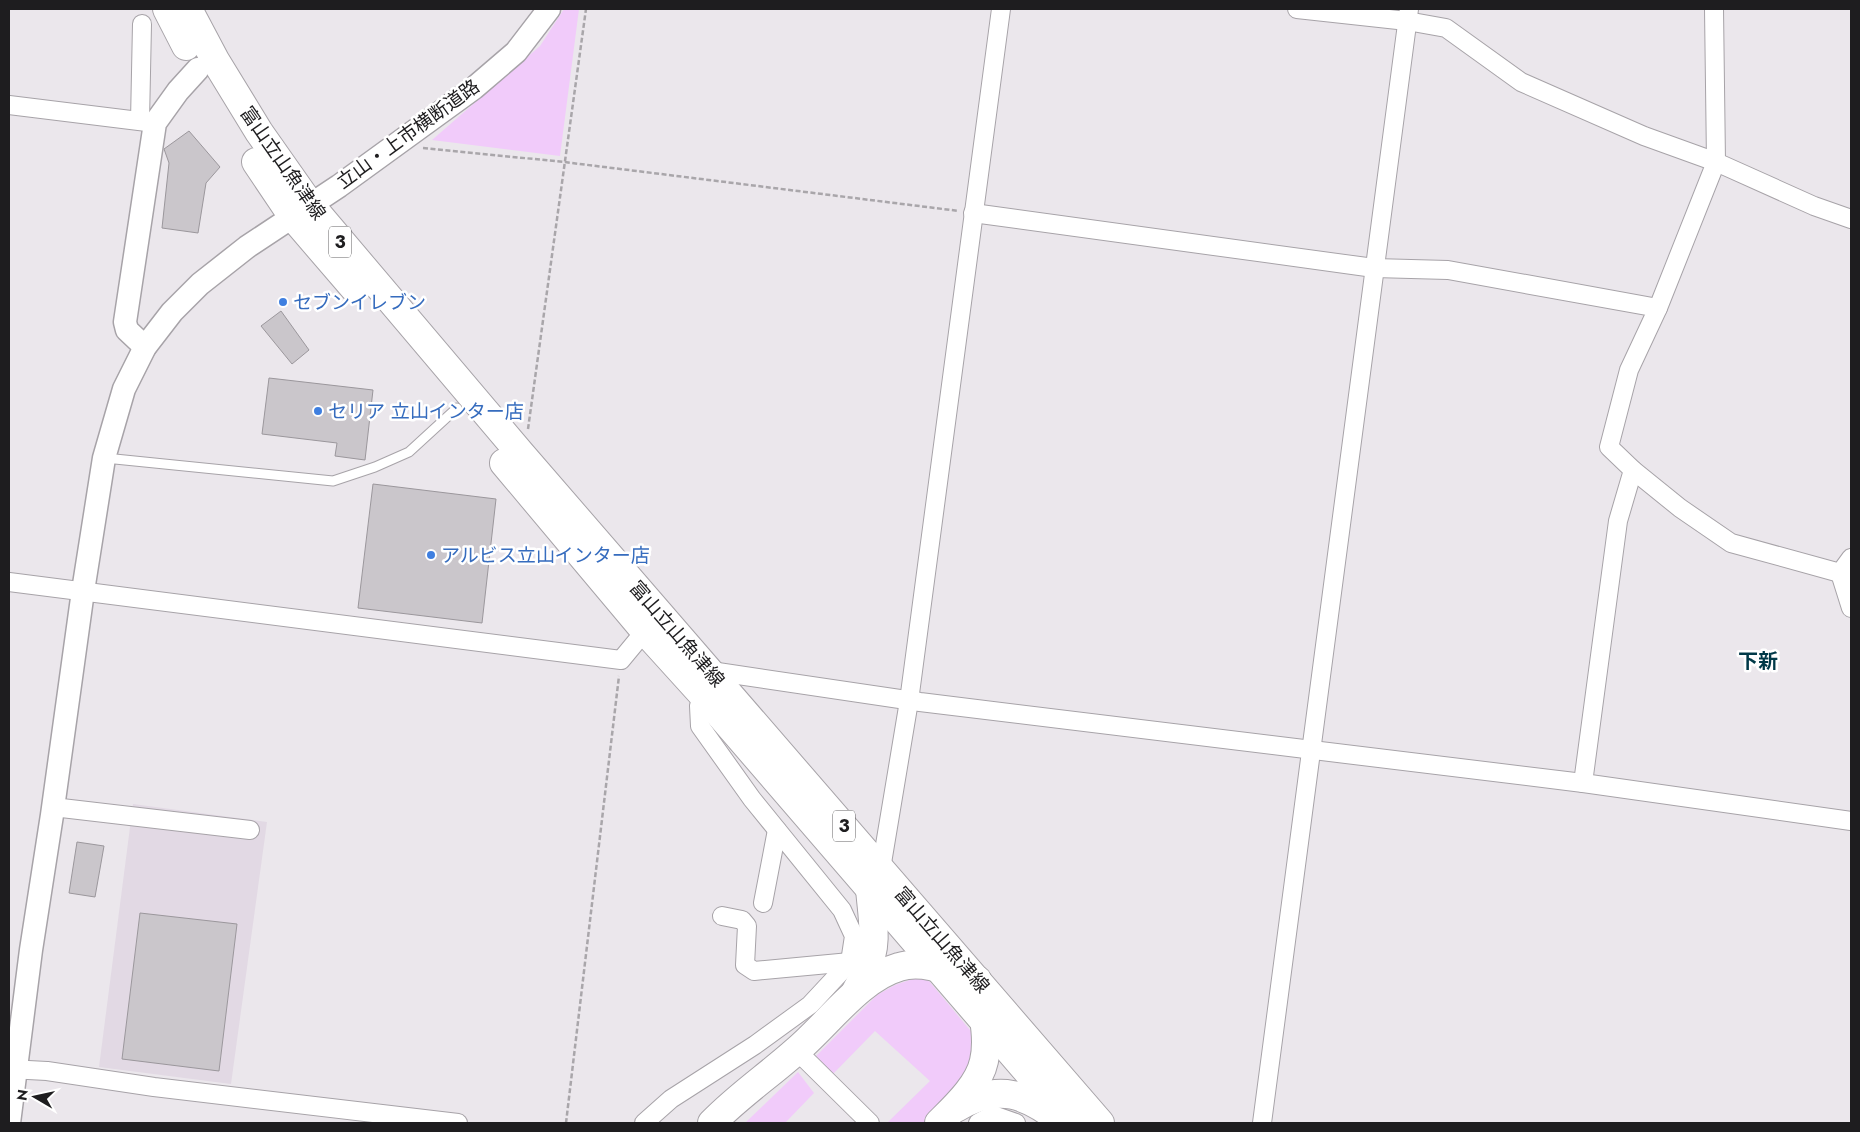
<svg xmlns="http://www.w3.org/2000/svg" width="1860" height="1132" font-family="Jost,'Noto Sans JP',sans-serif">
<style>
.built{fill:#e2d9e4}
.green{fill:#f1cbfa}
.building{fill:#cac6cb;stroke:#9b979c}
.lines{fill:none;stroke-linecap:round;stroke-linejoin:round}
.service-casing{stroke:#a7a3a8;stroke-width:11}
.minor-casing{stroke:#a7a3a8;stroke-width:20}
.tertiary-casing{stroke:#a7a3a8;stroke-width:25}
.primary-casing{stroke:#a7a3a8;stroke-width:30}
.motorway-casing{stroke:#a7a3a8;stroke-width:30}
.path{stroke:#a9a6aa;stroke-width:2.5;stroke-dasharray:5 2.5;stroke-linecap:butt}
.service{stroke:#fff;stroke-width:9}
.minor{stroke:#fff;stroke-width:18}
.tertiary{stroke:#fff;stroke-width:22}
.primary{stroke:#fff;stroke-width:28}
.motorway{stroke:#fff;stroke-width:28}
.shop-dot{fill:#3f7fe0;stroke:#fff;stroke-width:2}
.labels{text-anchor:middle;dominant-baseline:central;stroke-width:5;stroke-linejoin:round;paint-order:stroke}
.shield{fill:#fff;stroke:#626162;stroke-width:1}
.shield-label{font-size:18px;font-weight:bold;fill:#1e1d1f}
.street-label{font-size:19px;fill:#1e1d1f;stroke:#fff}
.shop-label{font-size:19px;fill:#366cbe;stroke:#fff;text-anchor:start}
.neighbourhood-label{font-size:20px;font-weight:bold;fill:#003948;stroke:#fff}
</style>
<rect width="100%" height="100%" fill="#ebe7ec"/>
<path class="built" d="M133 804 267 822 231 1084 99 1067Z"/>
<g class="green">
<path d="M564 9H579L560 156 432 140 540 46Z"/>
<path d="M924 975 975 1036 978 1064 927 1123H887L930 1081 875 1031 833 1074 816 1056 877 995 895 985Z"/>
<path d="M798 1072 814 1093 785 1123H745Z"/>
</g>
<g class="building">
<path d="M189 131 220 167 206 183 198 233 162 228 169 163 164 149Z"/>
<path d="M281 311 309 350 292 364 261 326Z"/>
<path d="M269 378 373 390 365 460 335 456 337 443 262 434Z"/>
<path d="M373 484 496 499 482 623 358 608Z"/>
<path d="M77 842 104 846 95 897 69 893Z"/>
<path d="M140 913 237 924 219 1071 122 1059Z"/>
</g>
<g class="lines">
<g class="service-casing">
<path id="service" d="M105 458 333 481 375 467 409 452 457 408"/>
</g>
<g class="minor-casing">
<g id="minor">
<path d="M1297 9 1407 21 1446 28 1521 82 1644 136 1716 162 1814 206 1851 219"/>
<path d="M9 105 155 123"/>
<path d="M140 121 142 24"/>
<path d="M973 213 1374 268 1448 270 1658 308"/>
<path d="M1633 470 1680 508 1731 543 1840 573 1851 558"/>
<path d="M1840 573 1851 608"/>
<path d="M9 582 621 660 645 631"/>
<path d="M711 671 920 702 1583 783 1851 821"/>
<path d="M1583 783 1618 521 1633 470 1609 447 1629 370 1658 308 1716 162 1714 9"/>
<path d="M53 807 250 830"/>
<path d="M881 869 909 701 1001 9"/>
<path d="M763 903 777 830"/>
<path d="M722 916 742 920 747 926 745 965 754 971 850 962"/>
<path d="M797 1051 870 1123"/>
<path d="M9 1069 47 1071 154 1087 458 1123"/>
<path d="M644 1123 671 1099 755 1045 810 1005 850 962 854 936 842 910 752 799 700 726 699 706 703 695"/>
<path d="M978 1123 993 1115 1016 1123"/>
<path d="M1262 1123 1409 9"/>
</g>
</g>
<g class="tertiary-casing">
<g id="tertiary">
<path d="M145 347 127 330 125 322 155 123 178 91 198 69"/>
<path d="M9 1123 31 950 52 815 83 591 104 458 124 389 145 347 172 312 200 284 247 247 339 186 474 88 516 52 549 9"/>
</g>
</g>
<g class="primary-casing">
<g id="primary">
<path d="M167 9 186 46"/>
<path d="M188 9 215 60 259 132 311 206 521 454 1100 1123"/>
<path d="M256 162 293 217 354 288"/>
<path d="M504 463 645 631 703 695 1071 1122"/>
</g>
</g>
<g class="motorway-casing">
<g id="motorway">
<path d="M856 991C880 950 874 934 870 889"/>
<path d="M956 1108C999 1082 1027 1094 1064 1123"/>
<path d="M712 1123C738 1096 768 1076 796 1051 827 1025 860 978 899 967 924 959 954 973 977 980 981 1005 990 1036 984 1061 979 1085 955 1107 939 1123"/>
</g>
</g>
<g class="path">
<path d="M423 148 564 162 959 211"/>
<path d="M528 429 586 9"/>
<path d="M566 1123 619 676"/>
</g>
<use href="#service" class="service"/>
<use href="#minor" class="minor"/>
<use href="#tertiary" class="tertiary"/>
<use href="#primary" class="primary"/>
<use href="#motorway" class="motorway"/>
</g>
<g class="shop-dot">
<circle cx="283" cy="302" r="5"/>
<circle cx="318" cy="411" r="5"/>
<circle cx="431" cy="555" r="5"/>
</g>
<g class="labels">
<g class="shield">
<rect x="329" y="226.5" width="22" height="31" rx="4"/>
<rect x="833" y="810.5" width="22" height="31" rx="4"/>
</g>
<g class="shield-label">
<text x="340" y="242">3</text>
<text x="844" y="826">3</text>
</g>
<g class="street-label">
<text transform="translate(408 134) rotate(-36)">立山・上市横断道路</text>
<text transform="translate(283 163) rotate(55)">富山立山魚津線</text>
<text transform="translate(677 634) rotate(49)">富山立山魚津線</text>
<text transform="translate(942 940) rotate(49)">富山立山魚津線</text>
</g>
<g class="shop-label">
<text x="293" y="302">セブンイレブン</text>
<text x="328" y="411">セリア 立山インター店</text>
<text x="441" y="555">アルビス立山インター店</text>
</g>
<g class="neighbourhood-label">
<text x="1758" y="661">下新</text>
</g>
</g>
<rect width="1860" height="1132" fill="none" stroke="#1e1d1f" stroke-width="20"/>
<g transform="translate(35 1097) rotate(279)" stroke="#ffffff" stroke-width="4" paint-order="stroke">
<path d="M0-4L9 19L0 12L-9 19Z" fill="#1e1d1f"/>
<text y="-8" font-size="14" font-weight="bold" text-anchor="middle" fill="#1e1d1f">N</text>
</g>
</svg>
